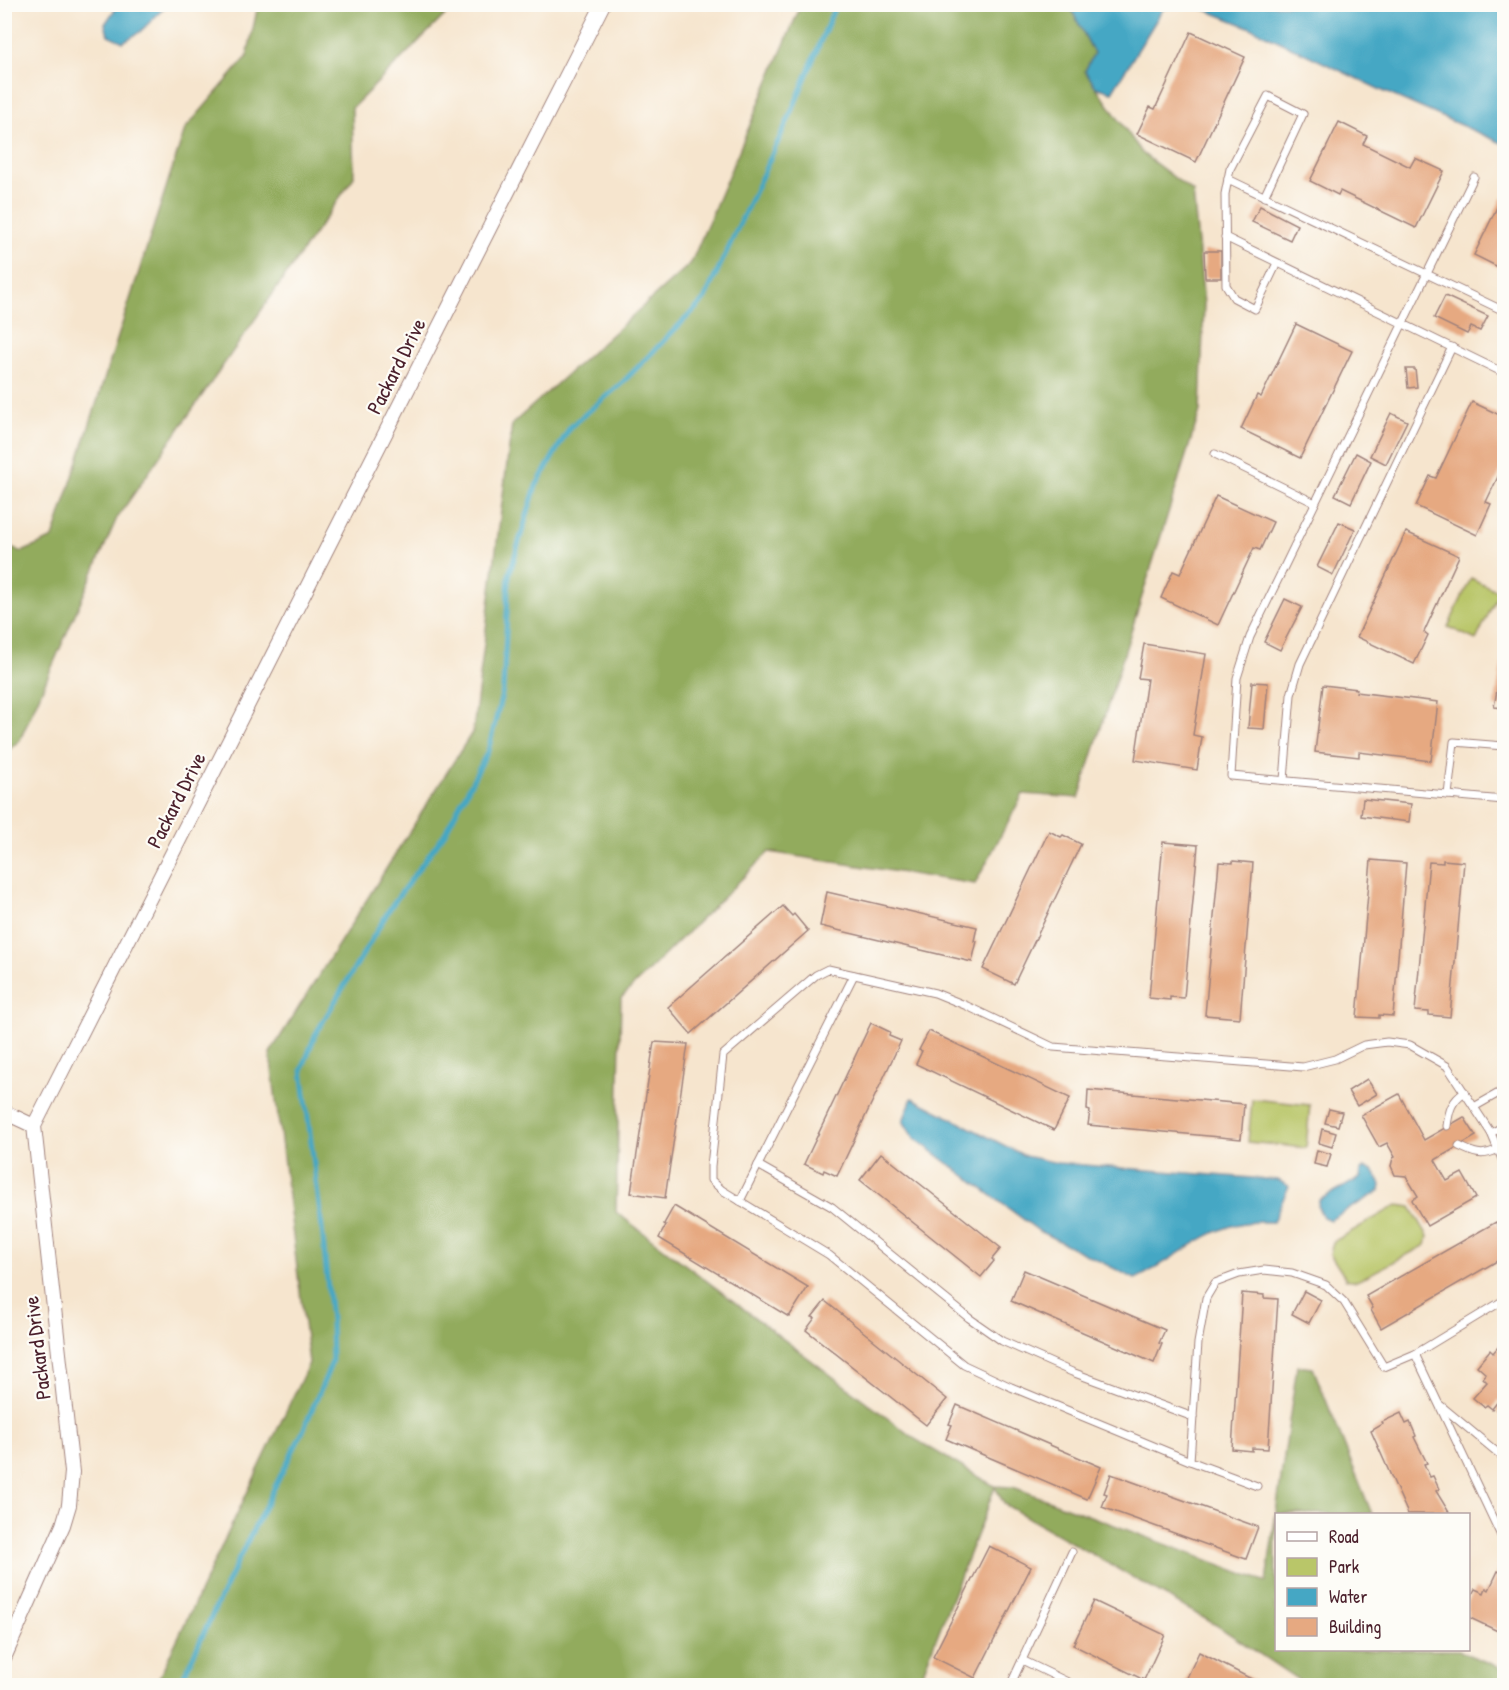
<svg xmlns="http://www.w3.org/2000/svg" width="1509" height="1690" font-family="'Patrick Hand',sans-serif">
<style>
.green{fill:#b9c669;stroke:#82724a;stroke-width:1.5}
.forest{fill:#92ab5d;stroke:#6e6544;stroke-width:1.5}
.water{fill:#45a7c4;stroke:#486378;stroke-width:1.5}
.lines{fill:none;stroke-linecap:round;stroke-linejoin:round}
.stream{stroke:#45a7c4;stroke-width:5}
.building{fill:#e6a981}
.lane-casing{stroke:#a0827c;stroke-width:9}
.street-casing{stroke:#a0827c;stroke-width:16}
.lane{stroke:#fff;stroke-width:7}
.street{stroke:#fff;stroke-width:14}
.labels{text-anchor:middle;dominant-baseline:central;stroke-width:4.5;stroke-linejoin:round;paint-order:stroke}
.street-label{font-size:21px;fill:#4a1f2b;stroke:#fdfcf7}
</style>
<rect width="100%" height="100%" fill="#fdfcf7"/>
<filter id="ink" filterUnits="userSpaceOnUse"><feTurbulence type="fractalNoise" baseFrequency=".0167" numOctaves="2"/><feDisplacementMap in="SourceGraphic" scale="12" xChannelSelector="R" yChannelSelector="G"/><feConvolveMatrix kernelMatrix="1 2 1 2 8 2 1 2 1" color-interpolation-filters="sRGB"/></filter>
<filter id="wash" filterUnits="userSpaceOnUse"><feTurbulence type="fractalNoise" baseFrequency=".008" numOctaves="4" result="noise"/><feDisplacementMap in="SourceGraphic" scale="24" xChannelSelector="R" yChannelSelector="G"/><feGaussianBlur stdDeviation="1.35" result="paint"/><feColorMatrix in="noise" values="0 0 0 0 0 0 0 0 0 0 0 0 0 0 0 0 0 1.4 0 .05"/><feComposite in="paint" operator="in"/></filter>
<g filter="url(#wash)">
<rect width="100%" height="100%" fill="#f6e5ce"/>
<g class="green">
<path d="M1471 578 1499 592 1476 640 1448 627Z"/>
<path d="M1252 1099 1310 1105 1306 1148 1248 1142Z"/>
<path d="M1397 1205 1411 1207 1428 1236 1426 1245 1357 1281 1346 1279 1330 1254 1333 1242Z"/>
</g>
<g class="forest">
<path d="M258 5H455L352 108 354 177 117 518 20 740 5 753V546L22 552 53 538 185 129 247 57Z"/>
<path d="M801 5H1069L1094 53 1085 71 1142 153 1193 192 1204 304 1200 411 1079 798 1023 794 975 884 769 852 621 998 616 1212 915 1439 994 1486 1013 1487 1266 1582 1297 1366 1313 1368 1372 1514H1276V1650H1459L1464 1653 1504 1669V1685H1306L1216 1625 1004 1504 995 1487 918 1685 155 1686 309 1363 270 1053 473 731 512 424 691 263Z"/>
</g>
<g class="water">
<path d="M118 5V4L167 5 140 32 123 42 108 35 105 24Z"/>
<path d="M1069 5H1181L1163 9 1112 92 1096 87 1085 71 1094 53Z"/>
<path d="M1193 5H1504V144L1385 92 1251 28Z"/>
<path d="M912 1098 1025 1156 1058 1163 1278 1180 1289 1186 1273 1222C1262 1222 1250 1221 1240 1224 1201 1232 1170 1263 1135 1279L1039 1231 913 1137 903 1121Z"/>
<path d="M1365 1168 1373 1170 1381 1185 1380 1191 1330 1220 1323 1217 1318 1207 1319 1200 1360 1178 1361 1170Z"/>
</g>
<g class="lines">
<path class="stream" d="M179 1686 237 1562 303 1431 332 1362 331 1320 322 1228 302 1070 315 1035 337 998 392 905 445 833 488 751 503 690 509 575 536 486 570 427 622 383 704 300 789 118 836 4"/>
</g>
<g id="blocks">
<g class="building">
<path d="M1191 32 1245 57 1196 162 1137 134 1150 107 1155 109Z"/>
<path d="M1339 122 1367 136 1363 144 1410 167 1415 158 1444 171 1416 228 1340 191 1338 195 1310 181Z"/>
<path d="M1502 197 1504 198V270L1474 255Z"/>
<path d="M1260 206 1297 225 1290 240 1252 222Z"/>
<path d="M1204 251H1221V278H1205Z"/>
<path d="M1445 296 1488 316 1480 331 1471 327 1467 334 1434 318Z"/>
<path d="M1296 324 1352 351 1300 458 1241 429 1257 395 1261 397Z"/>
<path d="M1406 369H1415L1417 387 1408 388Z"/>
<path d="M1472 402 1504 417V464L1486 502 1491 504 1477 535 1416 506 1430 476 1436 478Z"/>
<path d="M1391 413 1407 421 1386 464 1370 456Z"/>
<path d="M1356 453 1371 461 1351 503 1335 495Z"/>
<path d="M1216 496 1273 522 1260 550 1254 548 1218 625 1161 598 1173 571 1180 574Z"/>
<path d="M1339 522 1355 529 1333 575 1317 567Z"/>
<path d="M1406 532 1459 556 1424 632 1428 635 1414 664 1357 637Z"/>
<path d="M1285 599 1302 607 1280 650 1264 642Z"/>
<path d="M1144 644 1206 654 1193 735 1202 737 1197 770 1135 760 1147 679 1138 678Z"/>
<path d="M1503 656H1504V708L1494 707Z"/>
<path d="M1252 682 1268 683 1264 729 1248 728Z"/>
<path d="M1323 685 1357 689 1356 692 1438 702 1431 761 1359 752V757L1315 752Z"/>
<path d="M1363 799 1411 804 1409 822 1361 816Z"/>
<path d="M1049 831 1061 837 1063 835 1081 844 1014 984 983 969Z"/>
<path d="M1163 842 1198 845 1184 998 1170 997V1000L1149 998Z"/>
<path d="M1371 860 1406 863 1393 1016 1379 1015V1018L1357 1017Z"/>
<path d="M1443 860 1464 862 1450 1017 1429 1015V1012L1415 1011 1429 862 1443 863Z"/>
<path d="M1233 861 1253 863 1240 1018 1205 1015 1219 862 1233 863Z"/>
<path d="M827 892 977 927 974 941H977L972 962 820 926Z"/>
<path d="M783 906 792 916 794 914 808 931 691 1034 668 1007Z"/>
<path d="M871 1023 890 1032 889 1036 901 1041 837 1176 824 1170 823 1173 804 1164Z"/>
<path d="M929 1031 1070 1098 1054 1130 916 1064 922 1051 919 1050Z"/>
<path d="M654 1042 688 1044 665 1198 631 1193Z"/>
<path d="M1367 1079 1377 1094 1357 1106 1348 1091Z"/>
<path d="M1088 1090 1244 1104 1241 1139 1088 1125 1090 1111 1087 1110Z"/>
<path d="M1399 1094 1424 1140 1464 1117 1476 1136 1435 1160 1447 1181 1462 1173 1476 1198 1427 1226 1412 1200 1418 1196 1406 1176 1395 1175 1391 1166 1393 1158 1395 1157 1387 1143 1379 1147 1361 1115Z"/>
<path d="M1329 1109 1342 1112 1338 1126 1325 1123Z"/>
<path d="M1322 1129 1336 1133 1332 1147 1319 1143Z"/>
<path d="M1317 1150 1331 1154 1327 1167 1314 1164Z"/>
<path d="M881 1153 1001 1248 992 1259 994 1261 981 1277 860 1180Z"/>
<path d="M674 1206 808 1287 789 1317 659 1238 666 1225 664 1224Z"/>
<path d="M1496 1222 1503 1233 1504 1232V1257L1381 1328 1371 1310 1373 1308 1366 1296Z"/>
<path d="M1024 1270 1165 1330 1159 1343 1162 1344 1154 1363 1011 1301Z"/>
<path d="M1304 1291 1321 1300 1309 1323 1292 1314Z"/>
<path d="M1242 1293 1264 1295V1298L1278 1299 1268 1449 1252 1448V1451L1232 1449Z"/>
<path d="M825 1301 947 1399 926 1425 806 1330 815 1318 812 1317Z"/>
<path d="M1498 1347 1504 1353V1417L1496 1410 1503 1402 1499 1400 1492 1409 1487 1405 1484 1407 1473 1398 1487 1382 1483 1378 1486 1374 1477 1366 1490 1350 1493 1353Z"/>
<path d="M957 1405 1101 1467 1087 1499 946 1439 952 1425 949 1424Z"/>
<path d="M1401 1413 1406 1424 1410 1422 1416 1436 1414 1437 1427 1463 1424 1464 1430 1477 1433 1476 1439 1489 1436 1491 1450 1514H1408L1371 1431 1383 1424 1382 1422Z"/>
<path d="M1111 1474 1258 1527 1246 1559 1102 1507 1107 1494 1104 1493Z"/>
<path d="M989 1546 1031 1567 975 1678 933 1657Z"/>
<path d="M1498 1571 1504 1574V1634L1468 1617V1602L1475 1589 1484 1593 1486 1588 1489 1590Z"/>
<path d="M1094 1601 1165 1635 1144 1680 1073 1645Z"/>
<path d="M1199 1652 1265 1686H1183Z"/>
</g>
</g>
</g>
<g filter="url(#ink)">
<use href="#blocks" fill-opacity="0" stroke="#a0827c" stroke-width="1.5"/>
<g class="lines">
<g class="lane-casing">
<g id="lane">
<path d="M1474 177 1250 637 1237 678 1231 776 1504 800"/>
<path d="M1228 179 1504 311"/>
<path d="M1264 197 1303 114 1268 96 1230 169 1225 194 1226 285 1234 298 1255 309 1277 263"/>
<path d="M1225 237 1504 373"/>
<path d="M1215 454 1315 503"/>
<path d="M1284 780 1291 695 1300 664 1452 347"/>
<path d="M1448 795 1454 742 1504 746"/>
<path d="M1474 1107 1504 1090"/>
<path d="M1447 1126C1449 1111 1451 1101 1465 1092"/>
<path d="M1491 1133 1504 1126"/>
<path d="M1459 1146C1473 1153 1482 1157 1496 1150"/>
<path d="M758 1165 832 1207 969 1318 1002 1341 1072 1372 1193 1417"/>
<path d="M740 1201 854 975"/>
<path d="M1415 1354 1504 1542"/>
<path d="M1440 1405 1504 1458"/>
<path d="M1190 1461 1198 1343 1206 1298 1215 1283 1239 1274 1264 1270 1292 1273 1326 1285 1344 1302 1384 1367 1415 1354 1504 1300"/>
<path d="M1257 1486 1190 1461 1011 1387 964 1365 829 1255 722 1190 711 1180V1166L723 1055 816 975 828 969 935 993 967 1006 1053 1047 1303 1067 1335 1059 1364 1045 1387 1042 1410 1045 1447 1066 1491 1133 1504 1164"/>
<path d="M1022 1660 1076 1686"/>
<path d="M1010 1686 1072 1552"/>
</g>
</g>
<g class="street-casing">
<g id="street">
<path d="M4 1112 34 1126"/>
<path d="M4 1658 63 1525 69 1505 72 1472 34 1126 603 4"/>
</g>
</g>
<use href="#lane" class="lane"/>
<use href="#street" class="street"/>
</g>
</g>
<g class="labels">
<g class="street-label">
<text transform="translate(396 366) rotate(-63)">Packard Drive</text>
<text transform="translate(176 800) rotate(-63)">Packard Drive</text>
<text transform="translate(37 1348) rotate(-97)">Packard Drive</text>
</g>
</g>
<rect width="1509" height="1690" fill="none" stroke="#fdfcf7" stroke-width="24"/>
<rect x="1275" y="1513" width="195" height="138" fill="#fdfcf7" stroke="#b5a4a5" stroke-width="1.5"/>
<rect x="1287" y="1532" width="30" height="9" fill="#ffffff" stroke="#b5a4a5" stroke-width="1.5"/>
<text x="1329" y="1543" font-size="18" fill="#4a1f2b">Road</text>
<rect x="1287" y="1558" width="30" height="18" fill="#b9c669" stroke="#b5a4a5" stroke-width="1.5"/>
<text x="1329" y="1573" font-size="18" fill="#4a1f2b">Park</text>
<rect x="1287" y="1588" width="30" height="18" fill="#45a7c4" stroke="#b5a4a5" stroke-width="1.5"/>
<text x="1329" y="1603" font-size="18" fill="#4a1f2b">Water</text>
<rect x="1287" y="1618" width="30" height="18" fill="#e6a981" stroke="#b5a4a5" stroke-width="1.5"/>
<text x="1329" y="1633" font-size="18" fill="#4a1f2b">Building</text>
</svg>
